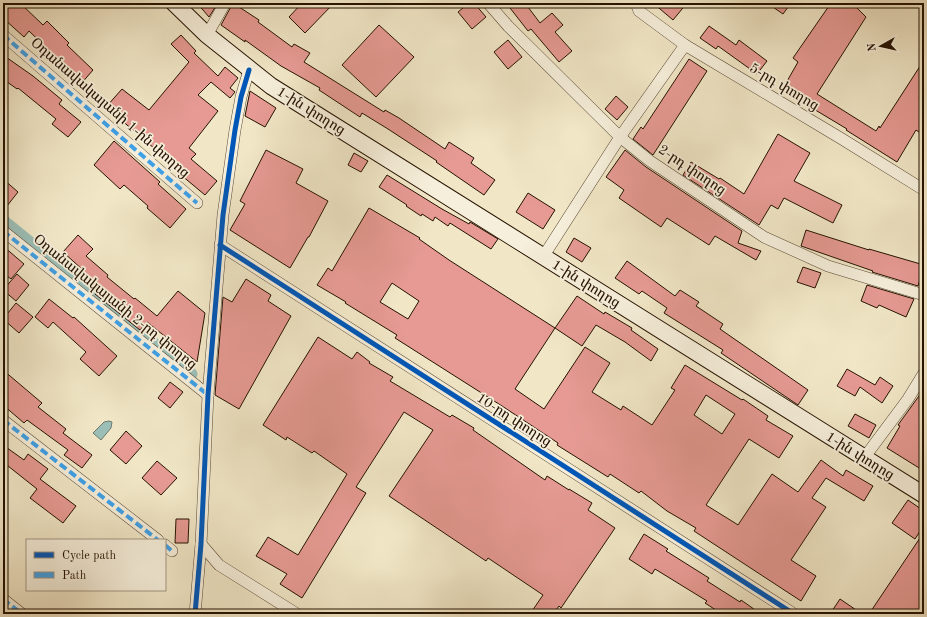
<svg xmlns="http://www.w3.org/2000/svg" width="927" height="617" font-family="'Old Standard TT','Noto Serif Armenian',serif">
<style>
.water{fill:#9bbfb7;stroke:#6c7a6e}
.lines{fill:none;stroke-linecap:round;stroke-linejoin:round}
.canal{stroke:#9bbfb7;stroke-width:13}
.building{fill:#e69a93;stroke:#251200;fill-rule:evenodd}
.minor-casing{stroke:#584732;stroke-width:12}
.secondary-casing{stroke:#251200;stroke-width:18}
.minor{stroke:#f6efdb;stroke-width:11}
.secondary{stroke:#f6efdb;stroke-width:16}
.quiet{stroke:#3ea1e9;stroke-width:4;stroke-dasharray:8 4;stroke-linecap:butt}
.cycleway-casing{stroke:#f6efdb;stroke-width:8}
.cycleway{stroke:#0057b8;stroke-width:5}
.labels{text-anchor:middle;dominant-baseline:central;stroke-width:3.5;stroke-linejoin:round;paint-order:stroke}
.street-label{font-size:14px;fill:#251200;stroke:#f6efdb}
</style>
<rect width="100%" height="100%" fill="#f1e7c7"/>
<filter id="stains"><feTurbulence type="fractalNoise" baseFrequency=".005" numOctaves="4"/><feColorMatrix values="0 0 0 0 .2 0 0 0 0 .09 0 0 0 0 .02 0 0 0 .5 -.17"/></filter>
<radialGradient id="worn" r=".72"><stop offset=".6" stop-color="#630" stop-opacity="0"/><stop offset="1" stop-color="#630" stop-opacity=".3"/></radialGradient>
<path class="water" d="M109 421 112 422 111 428 101 440 93 433 104 422Z"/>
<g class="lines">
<path class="canal" d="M3 221 191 374"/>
</g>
<g class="building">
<path d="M3 3H20L43 25 47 21 69 43 67 45 93 70 80 85 57 63 60 61 29 31 24 37 3 18Z"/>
<path d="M197 3H213L216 6 209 17Z"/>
<path d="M233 3 259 20 258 22 292 47 294 44 310 53 304 62 384 112 385 110 399 118 445 149 449 142 474 158 471 163 495 180 484 195 436 162 437 161 388 129 362 113 360 117 319 90 320 88 281 66 245 40V42L221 25Z"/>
<path d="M302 3H334L305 33 289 17Z"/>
<path d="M469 3H474L486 17 472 29 458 12Z"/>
<path d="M517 3H525L540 23 552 13 563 25 555 32 572 51 559 62 531 29 528 31 510 8Z"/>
<path d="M653 3H687L673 20Z"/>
<path d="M767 3H791L783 14Z"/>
<path d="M831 3H852L866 17 817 94 876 131 879 126 880 128 924 60V91L919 99 924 103V124L919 132 916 130 897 162 846 130 847 129 782 90 798 62 793 58Z"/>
<path d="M379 25 414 57 376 97 342 65Z"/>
<path d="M709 26 736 45 739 40 767 61 757 74 718 46 716 49 700 38Z"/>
<path d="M181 35 196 51 194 53 218 76 225 67 238 78 230 88 235 92 230 98 211 82 198 95 218 111 189 148 196 154 191 159 217 181 205 195 181 175 183 173 106 107 122 89 149 110 189 62 171 44Z"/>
<path d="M508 40 522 57 508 69 494 52Z"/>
<path d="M3 55 33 76 62 100 59 104 81 122 68 137 52 124 56 119 18 88 17 89 3 79Z"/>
<path d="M689 59 707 71 653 155 633 139 641 127 643 129Z"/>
<path d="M250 91 276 108 265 127 245 116Z"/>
<path d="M616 96 628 107 617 120 605 109Z"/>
<path d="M778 134 810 153 794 181 842 205 833 223 784 198 778 209 771 205 759 225 683 175 691 162 719 179 720 178 744 194Z"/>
<path d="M114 141 160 182 158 184 186 209 170 228 147 208 148 206 124 185 120 189 94 165Z"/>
<path d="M266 150 303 169 296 183 328 201 309 237H308L290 268 230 230 245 204 240 201Z"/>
<path d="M625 150 646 167 742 231 738 243 761 251 756 260 715 236 709 245 667 218 661 227 619 198 624 190 606 177Z"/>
<path d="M354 153 368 161 361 172 348 165Z"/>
<path d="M387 175 442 209 469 224 470 222 498 239 491 249 450 223 448 226 435 217 433 221 422 214 421 216 406 206 407 205 379 187Z"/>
<path d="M3 179 18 192 3 211Z"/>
<path d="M528 193 555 210 543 229 516 212Z"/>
<path d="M369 208 420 238 419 239 449 260 555 328 515 389 544 409 585 347 610 363 592 392 621 410 623 406 652 425 675 390 671 388 685 365 742 400 743 399 768 416 766 420 793 436 779 458 749 439 706 505 735 523 738 525 772 474 798 492 821 460 843 476 846 470 873 486 864 501 826 478 812 498 826 507 791 560 816 576 801 601 694 531 696 528 667 511 641 491 639 493 610 474 608 477 557 445 558 443 502 406 395 338 397 335 345 303 346 302 317 285 328 268 332 271ZM392 283 419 301 408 319 380 302ZM706 395 735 414 722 434 694 415Z"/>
<path d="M806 230 869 250V249L924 265 918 286 872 272 873 271 801 246Z"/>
<path d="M78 235 93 249 86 256 108 275 107 277 134 299 135 298 157 316 178 291 205 313 197 362 147 322 140 330 95 294 97 292 79 277 84 271 63 252Z"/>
<path d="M574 238 591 248 582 262 566 252Z"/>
<path d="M3 246 24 264 11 279 3 273Z"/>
<path d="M627 261 675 296 680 290 699 302 696 306 723 324 720 329 808 390 798 405 721 353 723 350 664 313 667 308 642 291 639 294 615 278Z"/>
<path d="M803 267 821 273 815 288 797 282Z"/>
<path d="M17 274 29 285 16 301 3 290Z"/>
<path d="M246 279 271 295 268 301 291 316 239 409 215 395 223 297 232 302Z"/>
<path d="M867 285 914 299 906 317 879 305 877 308 861 301Z"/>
<path d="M577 296 604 314 605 312 632 328 631 330 658 349 651 361 625 342 596 325 582 346 555 328Z"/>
<path d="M49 299 73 318 74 317 117 356 99 376 80 359 86 352 53 322 48 328 35 317Z"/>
<path d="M16 303 33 317 19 333 3 319Z"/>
<path d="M318 337 352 359 357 352 370 362 369 363 393 377 390 381 450 417 452 415 474 428 473 430 545 480 547 476 569 490V489L592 503 588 510 615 528 561 608 559 606 553 614H530L543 595 488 558 486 561 389 496 433 430 404 412 356 487 366 493 302 598 280 584 287 574 256 556 268 537 298 555 347 474 314 451 312 453 287 437 286 440 263 425Z"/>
<path d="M847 369 875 385 880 377 893 386 882 403 860 387 855 396 837 386Z"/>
<path d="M3 370 42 403 38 407 66 429 63 433 92 455 82 468 64 455 68 450 27 420 24 423 3 405Z"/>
<path d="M170 382 183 392 170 408 158 398Z"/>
<path d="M924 389V471L887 448 900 426 898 425Z"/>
<path d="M855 414 876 425 869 438 848 426Z"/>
<path d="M126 431 142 446 126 464 110 450Z"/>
<path d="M3 445 24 460 28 454 48 469 40 479 76 506 63 523 30 498 37 489 3 462Z"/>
<path d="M157 461 177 478 161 495 142 478Z"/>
<path d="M908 500 924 511V525L915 539 892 523Z"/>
<path d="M176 519H189L188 543H175Z"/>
<path d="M924 532V614H869Z"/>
<path d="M644 534 668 549 666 551 709 578 707 581 740 602 741 600 761 614H722L705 603 707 601 655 569 652 574 629 559Z"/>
<path d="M840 599 862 614H830Z"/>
</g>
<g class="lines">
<g class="minor-casing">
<g id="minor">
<path d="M488 3 508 26 620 137 650 161 764 237 828 266 924 295"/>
<path d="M636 3 639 11 685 45 842 139 924 190"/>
<path d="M3 35 197 203"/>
<path d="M207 35 225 3"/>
<path d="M3 231 208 395"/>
<path d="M220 245 794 614"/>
<path d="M543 257 620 137 685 45"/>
<path d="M3 420 158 540"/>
<path d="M864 458 908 399 924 373"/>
<path d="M201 544 219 565 297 614"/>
<path d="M165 545 172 551"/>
<path d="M3 599 22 614"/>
<path d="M195 614 201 544 208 395 223 215 235 130 241 97 249 70"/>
</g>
</g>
<g class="secondary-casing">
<path id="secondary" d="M174 3 207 35 271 86 924 495"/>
</g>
<use href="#minor" class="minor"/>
<use href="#secondary" class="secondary"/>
<g class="quiet">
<path d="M3 35 197 203"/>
<path d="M3 231 208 395"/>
<path d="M3 420 158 540"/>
<path d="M165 545 172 551"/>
<path d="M3 599 22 614"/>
</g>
<g class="cycleway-casing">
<g id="cycleway">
<path d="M220 245 794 614"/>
<path d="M195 614 201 544 208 395 223 215 235 130 241 97 249 70"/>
</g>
</g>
<use href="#cycleway" class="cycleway"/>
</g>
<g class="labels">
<g class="street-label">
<text transform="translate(784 87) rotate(31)">5-րդ փողոց</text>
<text transform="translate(110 108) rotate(41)">Օդանավակայանի 1-ին փողոց</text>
<text transform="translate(311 111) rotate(32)">1-ին փողոց</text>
<text transform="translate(692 170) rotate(34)">2-րդ փողոց</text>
<text transform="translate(586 284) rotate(32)">1-ին փողոց</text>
<text transform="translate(115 302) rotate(39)">Օդանավակայանի 2-րդ փողոց</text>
<text transform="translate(514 420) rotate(33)">10-րդ փողոց</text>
<text transform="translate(860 456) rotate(32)">1-ին փողոց</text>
</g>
</g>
<rect width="927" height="617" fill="none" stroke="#f1e7c7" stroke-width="16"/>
<rect x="4" y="4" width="919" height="609" fill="none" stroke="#251200" stroke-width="2"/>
<rect x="8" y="8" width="911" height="601" fill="none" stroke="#251200"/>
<rect x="26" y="539" width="140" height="52" fill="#f6efdb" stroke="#a29783"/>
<rect x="34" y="552" width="20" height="6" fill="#0057b8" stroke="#a29783"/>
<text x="62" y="559" font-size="12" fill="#251200">Cycle path</text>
<rect x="34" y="572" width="20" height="6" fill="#3ea1e9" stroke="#a29783"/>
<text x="62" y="579" font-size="12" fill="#251200">Path</text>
<g transform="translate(881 46) rotate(262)" stroke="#f6efdb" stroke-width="3" paint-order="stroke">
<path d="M0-3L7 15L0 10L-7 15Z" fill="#251200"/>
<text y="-6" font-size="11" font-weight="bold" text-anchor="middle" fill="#251200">N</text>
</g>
<rect width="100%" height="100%" filter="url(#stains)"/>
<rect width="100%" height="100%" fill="url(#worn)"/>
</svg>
